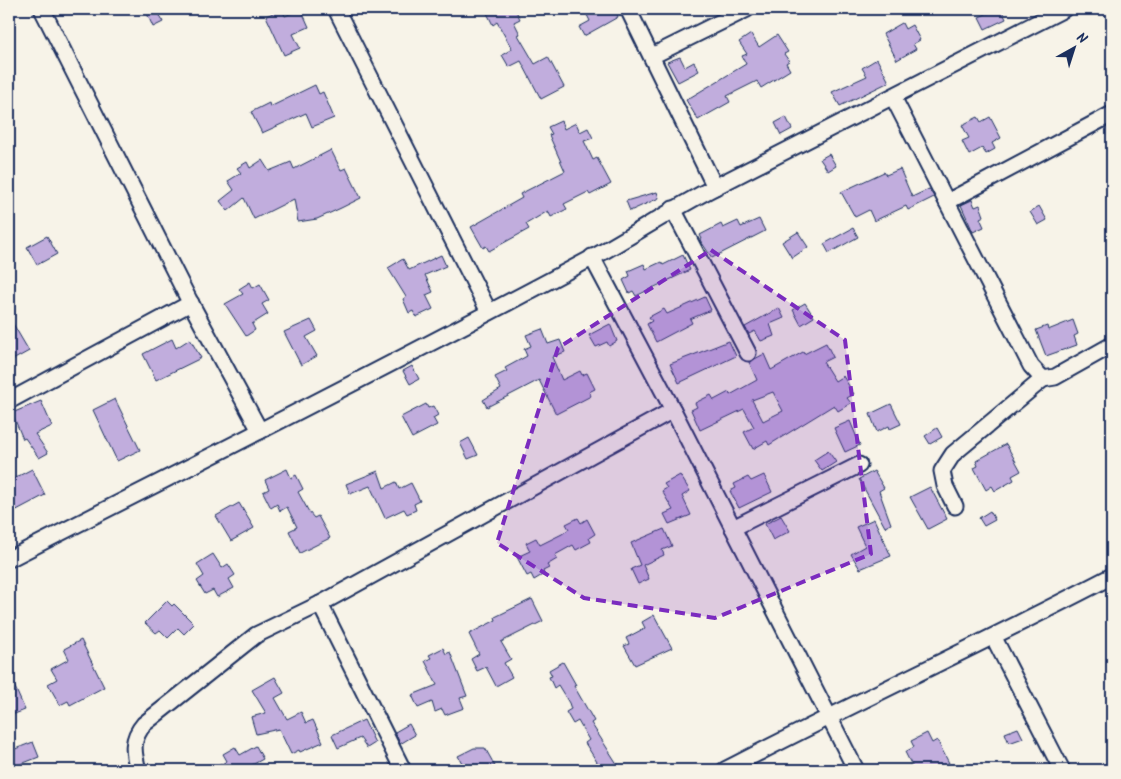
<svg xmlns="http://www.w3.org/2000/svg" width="1121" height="779" font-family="Kalam,sans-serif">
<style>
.building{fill:#c1addd;stroke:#1b2f5e;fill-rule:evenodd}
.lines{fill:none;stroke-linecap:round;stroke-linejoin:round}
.minor-casing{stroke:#1b2f5e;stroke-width:19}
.minor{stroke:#f7f3e8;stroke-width:15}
.marked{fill:#7b2cbf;fill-opacity:0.2;stroke:#7b2cbf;stroke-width:4;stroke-dasharray:10 6;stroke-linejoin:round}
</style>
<rect width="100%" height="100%" fill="#f7f3e8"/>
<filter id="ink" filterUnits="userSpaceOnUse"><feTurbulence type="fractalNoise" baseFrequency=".02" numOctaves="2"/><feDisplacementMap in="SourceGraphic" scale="10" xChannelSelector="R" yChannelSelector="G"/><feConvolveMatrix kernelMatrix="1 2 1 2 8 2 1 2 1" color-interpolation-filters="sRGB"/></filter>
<g filter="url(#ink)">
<g class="building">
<path d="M145 9H157L163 22 153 27Z"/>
<path d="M282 9 285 16 301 9 309 27 293 34 300 48 284 55 266 16Z"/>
<path d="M494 9H515L520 19 514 22 520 34 518 35 535 64 548 57 564 87 541 99 521 61 509 67 502 55 512 49 497 22 493 25 487 13Z"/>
<path d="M584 9H615L618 17 584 36 579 27 590 21Z"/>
<path d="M998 9H1001L1006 19 985 29 979 17Z"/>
<path d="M902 23 905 29 912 25 920 40 913 44 916 49 897 60 883 34Z"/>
<path d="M751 34 759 47 777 35 788 52 784 54 789 61 786 63 790 70 761 88 757 81 727 96 730 102 698 120 686 100 746 64 742 56 747 54 739 42Z"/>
<path d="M680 57 685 67 694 62 699 71 678 82 667 62Z"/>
<path d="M877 59 889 82 840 106 832 92 867 76 862 68Z"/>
<path d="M315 85 319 94 323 92 334 118 312 127 306 113 262 133 251 112 269 103 270 107Z"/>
<path d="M786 117 792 129 781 135 775 123Z"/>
<path d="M978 117 981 122 990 117 1001 138 992 143 995 149 986 154 982 148 969 155 962 141 969 138 962 125Z"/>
<path d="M561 121 564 129 576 123 580 132 588 128 593 138 584 141 593 160 597 158 611 184 590 195 588 192 564 204 567 209 551 217 548 211 526 224 529 229 489 251 486 246 483 248 471 227 522 198 520 194 565 171 549 135 552 134 548 127Z"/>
<path d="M331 150 341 170 346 168 361 198 341 208 317 219 298 222 294 199 254 219 244 198 228 211 220 201 234 190 228 181 241 173 237 168 247 162 250 168 262 160 269 171 291 162 294 169Z"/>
<path d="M829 154 836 166 828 171 820 159Z"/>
<path d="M900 169 912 197 929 189 934 197 908 210 906 206 874 221 869 210 855 217 841 192 884 172 886 175Z"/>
<path d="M657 192 659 198 630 211 626 201Z"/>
<path d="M972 200 975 207 980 205 984 216 980 218 984 227 973 232 961 205Z"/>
<path d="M1039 206 1047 220 1038 225 1030 212Z"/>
<path d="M759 219 765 231 712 258 700 240 702 239 700 235 721 224 723 228 738 221 741 227Z"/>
<path d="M853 228 858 237 829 253 824 244Z"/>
<path d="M798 232 808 247 792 258 782 242Z"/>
<path d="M47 236 57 254 37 265 27 247Z"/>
<path d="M441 255 446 266 425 275 433 292 426 295 433 309 416 317 413 311 409 313 403 299 406 297 388 268 403 259 409 270Z"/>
<path d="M683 255 690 270 636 296 633 291 629 293 623 280 630 276 628 271 644 264 646 269 661 262 663 265Z"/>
<path d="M250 282 253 288 260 284 269 300 262 304 268 314 252 324 255 330 246 336 225 304 243 294 239 289Z"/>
<path d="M705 297 711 310 690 319 692 323 656 342 647 324 652 321 649 317 664 309 667 314Z"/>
<path d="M805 303 814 317 801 325 793 310Z"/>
<path d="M779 308 784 318 770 324 774 336 761 341 755 331 749 334 745 327Z"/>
<path d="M9 317 29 351 9 362Z"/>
<path d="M311 320 317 331 306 337 317 356 301 365 284 332Z"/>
<path d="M1073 320 1078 334 1074 336 1077 345 1046 356 1036 330 1047 326 1048 330Z"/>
<path d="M610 324 617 341 609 346 607 342 596 347 589 335Z"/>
<path d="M542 329 548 344 560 340 565 352 552 357 562 380 580 371 582 375 587 373 595 389 589 392 591 396 556 414 539 380 487 407 483 400 501 389 495 377 507 371 505 368 527 356 524 349 531 346 526 335Z"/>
<path d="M172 339 176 348 190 339 201 358 156 380 143 354Z"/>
<path d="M729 341 736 356 679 383 670 364Z"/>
<path d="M826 343 833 357 823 362 835 381 843 376 854 394 847 398 851 403 838 411 834 405 769 445 767 441 753 449 744 432 754 427 744 409 700 430 691 410 697 407 695 403 711 395 714 400 729 392 730 395 757 380 749 362 764 354 771 370 803 352 804 354ZM773 392 783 411 763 421 752 400Z"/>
<path d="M412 366 419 379 410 384 403 371Z"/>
<path d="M115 399 140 450 117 461 93 410Z"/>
<path d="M41 401 52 426 35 434 48 453 39 458 25 438 23 439 12 413Z"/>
<path d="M426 404 428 408 433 406 438 415 433 418 437 425 412 438 401 417Z"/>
<path d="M891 404 901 424 890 429 889 426 877 432 870 414Z"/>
<path d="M850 421 860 445 845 452 834 428Z"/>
<path d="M937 428 942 437 930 444 925 436Z"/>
<path d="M469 438 478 455 468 459 460 443Z"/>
<path d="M1006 444 1021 471 1012 476 1014 480 995 491 992 486 986 490 974 468 978 466 976 461Z"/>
<path d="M828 451 836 462 822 471 814 460Z"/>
<path d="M32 469 45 495 9 514V492L14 490 9 481Z"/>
<path d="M287 469 291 478 296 475 303 489 298 492 309 512 314 518 318 516 330 538 300 553 289 531 297 527 287 507 280 511 277 504 271 508 263 492 269 489 265 480Z"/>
<path d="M378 471 384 488 396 482 399 489 411 483 420 501 414 504 416 510 407 514 404 509 385 518 370 486 350 494 346 484Z"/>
<path d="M874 471 884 488 879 491 891 524 885 527 859 479Z"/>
<path d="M680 475 690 491 682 496 691 515 669 524 664 514 673 510 662 491 667 488 664 484Z"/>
<path d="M764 475 772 492 739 508 730 491 736 488 734 484 748 477 751 481Z"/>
<path d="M930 487 947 519 928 529 910 497Z"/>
<path d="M239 503 254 528 231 541 216 516Z"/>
<path d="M990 511 995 520 984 526 979 518Z"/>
<path d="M781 516 790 531 773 540 765 524Z"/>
<path d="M578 518 581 523 587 519 595 534 589 538 591 542 576 550 573 545 555 555 557 559 547 565 549 568 543 571 544 574 534 580 531 574 527 576 517 557 530 551 526 543 536 538 540 545 562 534 569 529 566 524Z"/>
<path d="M874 519 891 556 860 569 851 554 865 546 856 527Z"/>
<path d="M664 529 672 546 662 550 664 555 643 565 649 579 638 584 631 569 640 565 631 543Z"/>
<path d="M213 554 222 568 228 564 235 575 229 579 234 588 217 597 213 590 205 594 197 581 204 576 197 564Z"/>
<path d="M532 599 543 621 501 642 511 659 504 663 512 677 496 686 486 667 477 671 471 659 479 654 469 634 496 620 495 617Z"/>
<path d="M167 601 172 606 174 604 194 624 184 634 178 628 168 638 160 630 156 633 145 623Z"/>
<path d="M654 615 672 648 635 665 624 646 629 644 626 638 645 628 642 622Z"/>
<path d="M81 640 104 687 70 705 68 701 60 705 48 684 57 679 51 669 69 659 64 649Z"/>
<path d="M443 648 446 654 450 652 467 696 460 698 464 708 445 715 442 709 435 712 432 702 418 708 412 695 437 685 425 661 431 658 429 655Z"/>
<path d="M563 662 576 685 574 686 594 721 591 723 621 770H602L585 743 589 740 578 721 573 724 566 712 571 709 569 703 558 685 554 688 549 677 552 676 549 670Z"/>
<path d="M9 674 25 710 9 716Z"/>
<path d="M275 677 284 693 275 698 287 719 301 712 306 723 313 720 323 742 300 752 299 750 291 754 279 729 256 734 251 717 266 713 252 690Z"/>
<path d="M364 720 375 743 367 748 360 738 338 748 332 735Z"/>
<path d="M409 724 415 735 400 744 395 732Z"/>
<path d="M1018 728 1023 738 1009 743 1005 733Z"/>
<path d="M927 733 932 743 937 740 949 763 943 766 945 770H914L905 752 914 747 911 741Z"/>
<path d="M33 742 39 757 16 766 10 751Z"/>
<path d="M256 746 263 759 252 765 255 770H211L227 761 223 754 235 747 240 755Z"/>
<path d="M474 748H485L495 766 466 770 458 756Z"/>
</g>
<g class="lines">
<g class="minor-casing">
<g id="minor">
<path d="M42 9 189 300 260 431"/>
<path d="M336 9 489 312"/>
<path d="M628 9 715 187"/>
<path d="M652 56 747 9"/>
<path d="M893 97 1031 366 1043 379 1055 377 1112 345"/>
<path d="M947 202 1112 114"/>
<path d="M673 209 748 353"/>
<path d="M592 257 673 410 856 770"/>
<path d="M9 401 191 303"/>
<path d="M955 506 945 486 942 471 953 454 1043 379"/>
<path d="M733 528 859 465"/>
<path d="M9 559C203 460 398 362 590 259 632 236 672 209 715 187L1064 9"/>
<path d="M320 604 403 770"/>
<path d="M994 638 1062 770"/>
<path d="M138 770C133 752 131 739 144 724L256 635 320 604 673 410"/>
<path d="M725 770C853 703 984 643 1112 576"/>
</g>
</g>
<use href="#minor" class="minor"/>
</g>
</g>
<path class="marked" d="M711 250 845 340 871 554 715 618 584 598 497 543 558 348Z"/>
<rect width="1121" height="779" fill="none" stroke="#f7f3e8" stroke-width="30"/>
<rect x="15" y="15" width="1091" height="749" fill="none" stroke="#1b2f5e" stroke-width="2" filter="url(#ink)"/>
<g transform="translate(1074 48) rotate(39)" stroke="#f7f3e8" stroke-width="4" paint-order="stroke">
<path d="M0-4L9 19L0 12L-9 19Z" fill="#1b2f5e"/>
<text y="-8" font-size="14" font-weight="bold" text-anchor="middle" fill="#1b2f5e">N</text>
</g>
</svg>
